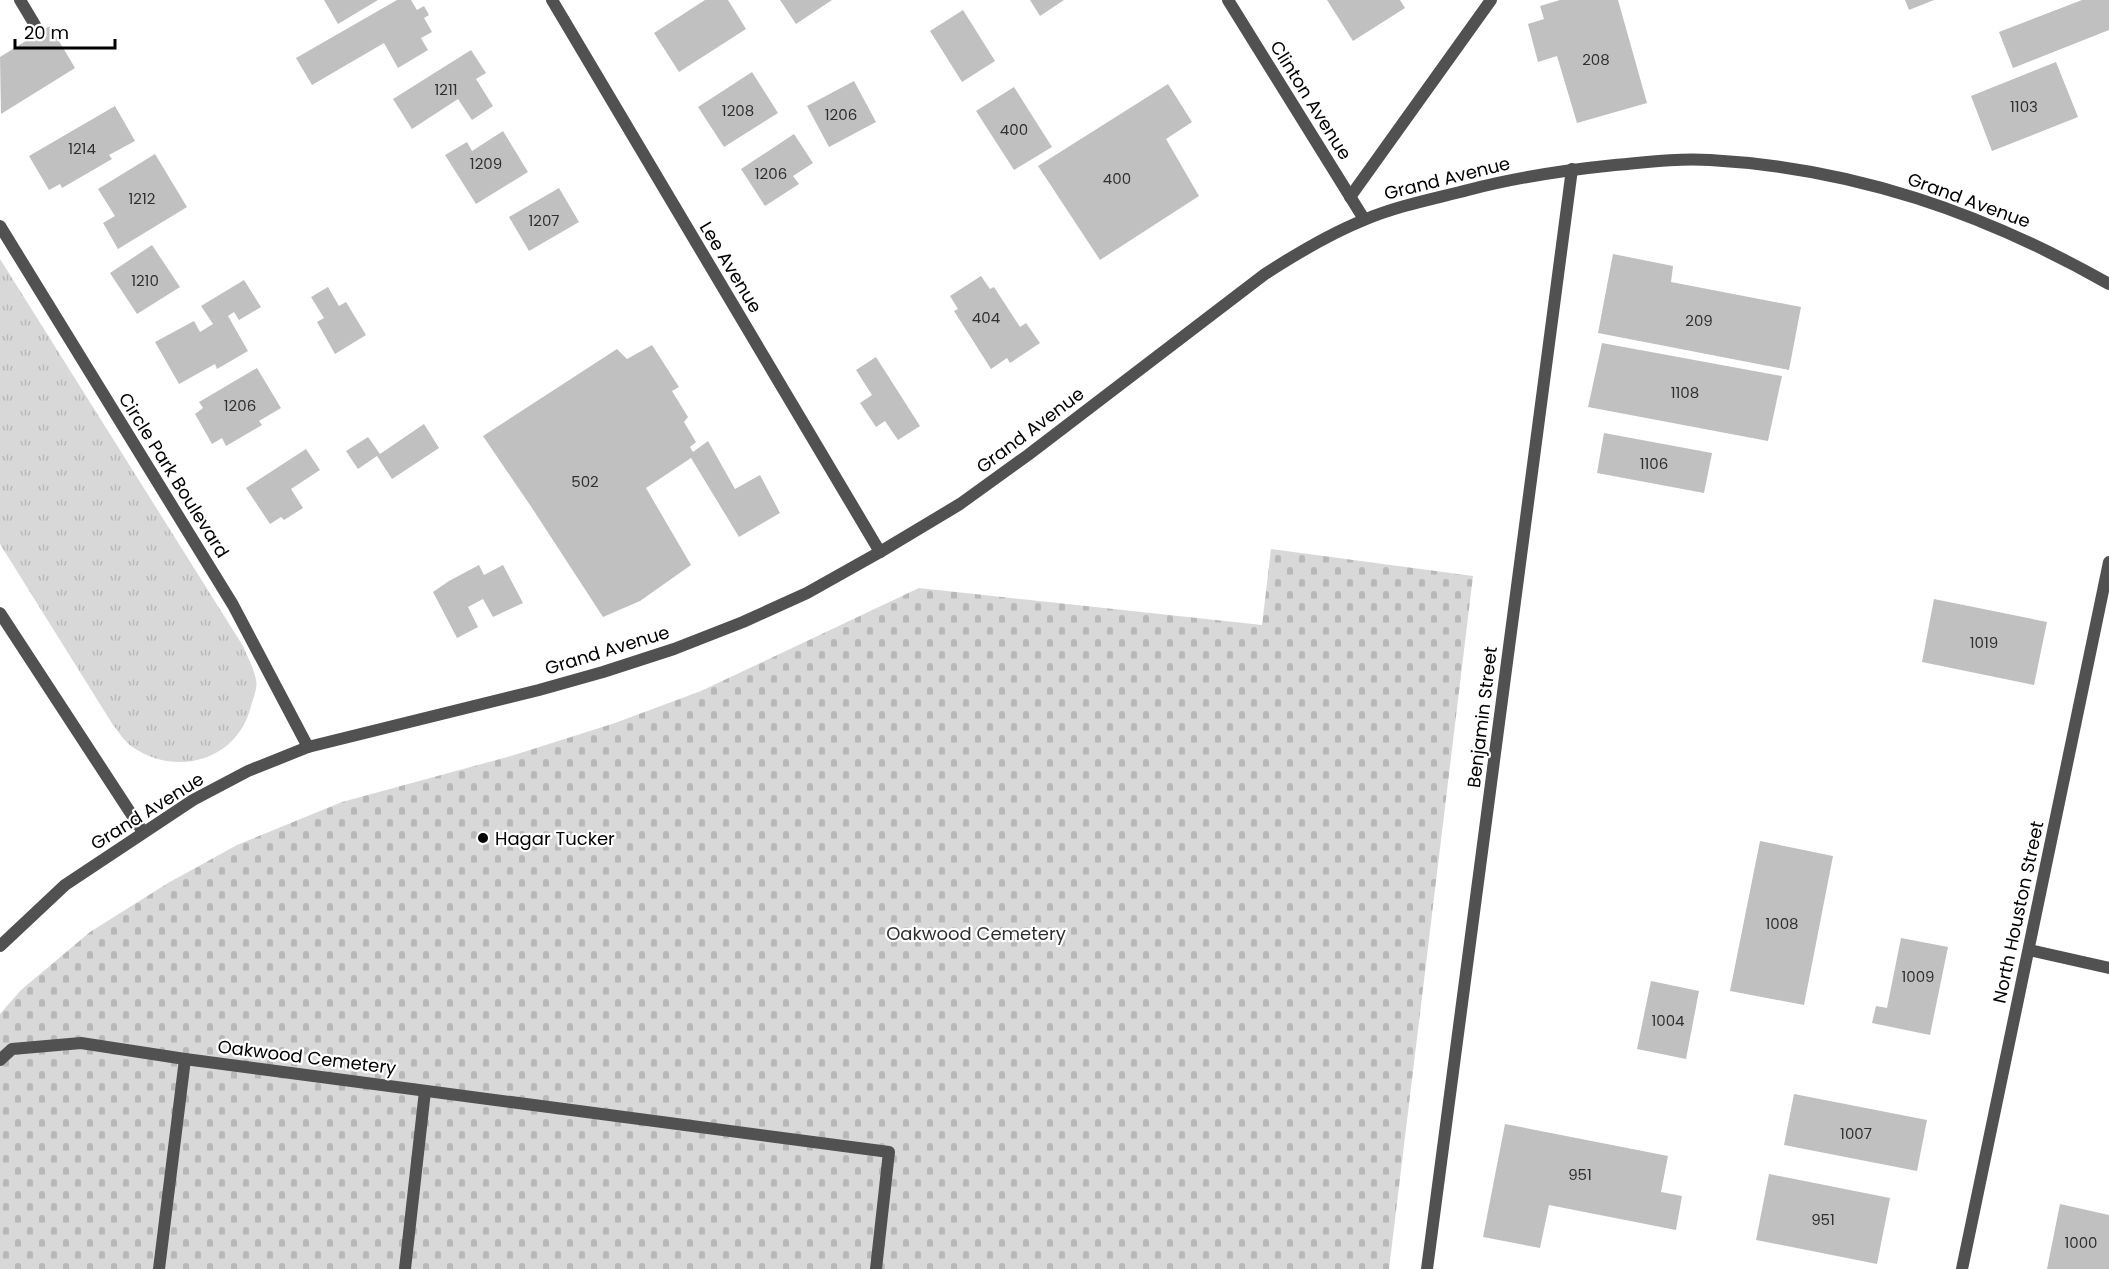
<svg xmlns="http://www.w3.org/2000/svg" width="2109" height="1269" font-family="Poppins,sans-serif">
<style>
.cemetery{fill:url(#cemetery-stones)}
.park{fill:url(#park-tufts)}
.building{fill:#c0c0c0}
.lines{fill:none;stroke-linecap:round;stroke-linejoin:round}
.service{stroke:#515151;stroke-width:12}
.minor{stroke:#515151;stroke-width:12}
.poi-dot{fill:#000;stroke:#fff;stroke-width:2}
.labels{text-anchor:middle;dominant-baseline:central;stroke-width:4.5;stroke-linejoin:round;paint-order:stroke}
.number-label{font-size:15px;fill:#303030}
.street-label{font-size:18px;fill:#000;stroke:#fff}
.poi-label{font-size:18px;fill:#000;stroke:#fff;text-anchor:start}
.park-label{font-size:18px;fill:#2f2f2f;stroke:#fff}
</style>
<defs>
<pattern id="cemetery-stones" width="16" height="16" patternUnits="userSpaceOnUse" patternTransform="scale(1.5)"><rect width="16" height="16" fill="#d8d8d8"/><path d="M2 7V4a2 2 0 0 1 4 0v3zM10 15v-3a2 2 0 0 1 4 0v3z" fill="#b8b8b8"/></pattern>
<pattern id="park-tufts" width="24" height="20" patternUnits="userSpaceOnUse" patternTransform="scale(1.5)"><rect width="24" height="20" fill="#d8d8d8"/><path d="M3 7l-1-3M5 7V3M7 7l1-3M15 17l-1-3M17 17v-4M19 17l1-3" fill="none" stroke="#b8b8b8"/></pattern>
</defs>
<rect width="100%" height="100%" fill="#fff"/>
<path class="cemetery" d="M1271 549 1473 576 1389 1269H0V1014L21 990 90 932 168 883 237 845 342 802 511 756 615 723 701 691 919 588 1262 625Z"/>
<path class="park" d="M0 259 243 646C247 656 254 668 256 680 258 687 253 699 251 706 238 761 174 778 131 746 124 741 118 731 113 725L0 544Z"/>
<g class="building">
<path d="M324 0H378L338 24Z"/>
<path d="M397 0H411L417 10 424 6 429 15 424 18 432 32 421 38 428 50 398 68 384 43 312 85 296 58Z"/>
<path d="M705 0H728L746 29 679 72 654 33Z"/>
<path d="M780 0H832L796 24Z"/>
<path d="M1030 0H1064L1040 16Z"/>
<path d="M1327 0H1400L1405 8 1353 41Z"/>
<path d="M1560 0H1618L1647 103 1577 123 1557 56 1538 62 1528 24 1544 19 1540 6Z"/>
<path d="M1905 0H1934L1909 10Z"/>
<path d="M2082 0H2109V30L2013 68 1999 32Z"/>
<path d="M963 10 995 61 962 82 930 31Z"/>
<path d="M50 26 75 68 1 114 0 57Z"/>
<path d="M471 50 486 73 476 79 493 106 472 120 458 99 412 129 393 99Z"/>
<path d="M2056 62 2078 117 1992 151 1971 96Z"/>
<path d="M752 72 778 113 724 147 698 107Z"/>
<path d="M854 81 876 122 829 147 807 106Z"/>
<path d="M1168 84 1192 122 1166 139 1199 196 1100 260 1038 166Z"/>
<path d="M1014 87 1052 147 1014 170 976 111Z"/>
<path d="M115 106 135 141 109 155 112 159 62 188 60 184 49 190 29 156Z"/>
<path d="M503 131 528 172 476 204 445 155 467 142 472 151Z"/>
<path d="M794 134 813 163 793 176 799 184 765 206 741 169Z"/>
<path d="M155 154 187 207 118 249 103 223 115 216 98 189Z"/>
<path d="M559 188 579 222 529 251 509 217Z"/>
<path d="M152 245 180 287 137 314 110 273Z"/>
<path d="M1613 254 1673 266 1671 282 1801 307 1789 370 1598 333Z"/>
<path d="M981 276 990 289 994 287 1020 327 1026 323 1040 343 1010 363 1007 358 991 369 954 311 958 309 950 296Z"/>
<path d="M244 280 261 307 239 320 234 312 228 316 248 351 217 369 215 364 179 384 155 342 194 321 200 332 213 324 201 306Z"/>
<path d="M328 287 339 306 346 302 366 335 335 354 317 322 324 318 311 297Z"/>
<path d="M1602 343 1782 376 1768 441 1588 407Z"/>
<path d="M652 345 679 387 672 391 688 417 684 422 696 442 690 447 693 452 708 441 735 489 760 475 780 513 739 537 691 458 646 488 691 565 640 601 603 617 532 508 483 436 617 349 627 359Z"/>
<path d="M876 357 920 426 898 440 885 421 876 427 860 403 872 395 856 370Z"/>
<path d="M257 368 281 408 259 421 262 425 226 446 222 438 212 444 195 414 203 408 199 402Z"/>
<path d="M424 424 439 448 392 479 377 456 358 469 346 451 368 437 380 454Z"/>
<path d="M1604 433 1712 453 1704 493 1597 473Z"/>
<path d="M306 449 320 470 291 489 303 508 284 520 281 517 270 524 246 488Z"/>
<path d="M479 565 484 575 503 565 523 603 493 617 483 599 468 607 478 627 457 638 433 592 449 581Z"/>
<path d="M1934 599 2047 622 2034 685 1922 662Z"/>
<path d="M1760 841 1833 856 1804 1005 1730 991Z"/>
<path d="M1901 938 1948 947 1930 1035 1872 1023 1876 1006 1887 1008Z"/>
<path d="M1651 981 1699 991 1686 1059 1637 1049Z"/>
<path d="M1794 1094 1927 1120 1917 1171 1784 1145Z"/>
<path d="M1505 1124 1668 1156 1661 1192 1682 1196 1676 1230 1549 1205 1540 1248 1483 1237Z"/>
<path d="M1769 1174 1890 1198 1877 1264 1756 1240Z"/>
<path d="M2060 1204 2109 1215V1269H2047Z"/>
</g>
<g class="lines">
<g class="service">
<path d="M20 0 35 25"/>
<path d="M2029 950 2109 968"/>
<path d="M0 1060 12 1049 81 1043 185 1059 889 1152 876 1269"/>
<path d="M159 1269 185 1059"/>
<path d="M405 1269 425 1091"/>
</g>
<g class="minor">
<path d="M552 0 880 552"/>
<path d="M1228 0 1364 219"/>
<path d="M1350 197 1491 0"/>
<path d="M0 226 233 605 308 747"/>
<path d="M0 613 143 832"/>
<path d="M0 946 65 885 193 800 248 771 308 747 539 690 603 672 674 649 743 622 807 593 880 552 960 504 1028 455 1265 274C1296 254 1329 234 1364 220 1397 206 1433 199 1468 190 1517 177 1566 170 1615 165 1647 162 1679 158 1710 160 1855 168 1984 213 2109 284"/>
<path d="M1427 1269 1572 169"/>
<path d="M1962 1269 2109 562"/>
</g>
</g>
<circle class="poi-dot" cx="483" cy="838" r="6"/>
<g class="labels">
<g class="number-label">
<text x="1596" y="59">208</text>
<text x="446" y="89">1211</text>
<text x="2024" y="106">1103</text>
<text x="738" y="110">1208</text>
<text x="841" y="114">1206</text>
<text x="1014" y="129">400</text>
<text x="82" y="148">1214</text>
<text x="486" y="163">1209</text>
<text x="771" y="173">1206</text>
<text x="1117" y="178">400</text>
<text x="142" y="198">1212</text>
<text x="544" y="220">1207</text>
<text x="145" y="280">1210</text>
<text x="986" y="317">404</text>
<text x="1699" y="320">209</text>
<text x="1685" y="392">1108</text>
<text x="240" y="405">1206</text>
<text x="1654" y="463">1106</text>
<text x="585" y="481">502</text>
<text x="1984" y="642">1019</text>
<text x="1782" y="923">1008</text>
<text x="1918" y="976">1009</text>
<text x="1668" y="1020">1004</text>
<text x="1856" y="1133">1007</text>
<text x="1580" y="1174">951</text>
<text x="1823" y="1219">951</text>
<text x="2081" y="1242">1000</text>
</g>
<g class="street-label">
<text transform="translate(1311 100) rotate(58)">Clinton Avenue</text>
<text transform="translate(1447 178) rotate(-14)">Grand Avenue</text>
<text transform="translate(1969 200) rotate(20)">Grand Avenue</text>
<text transform="translate(731 267) rotate(59)">Lee Avenue</text>
<text transform="translate(1030 430) rotate(-37)">Grand Avenue</text>
<text transform="translate(174 475) rotate(58)">Circle Park Boulevard</text>
<text transform="translate(607 650) rotate(-17)">Grand Avenue</text>
<text transform="translate(1482 717) rotate(-83)">Benjamin Street</text>
<text transform="translate(147 811) rotate(-32)">Grand Avenue</text>
<text transform="translate(2018 912) rotate(-78)">North Houston Street</text>
<text transform="translate(307 1057) rotate(7)">Oakwood Cemetery</text>
</g>
<g class="poi-label">
<text x="495" y="838">Hagar Tucker</text>
</g>
<g class="park-label">
<text x="976" y="933">Oakwood Cemetery</text>
</g>
</g>
<path d="M15 39v9h100v-9" fill="none" stroke="#000000" stroke-width="3"/>
<text x="24" y="39" font-size="18" fill="#000000" stroke="#ffffff" stroke-width="4.5" paint-order="stroke">20 m</text>
</svg>
